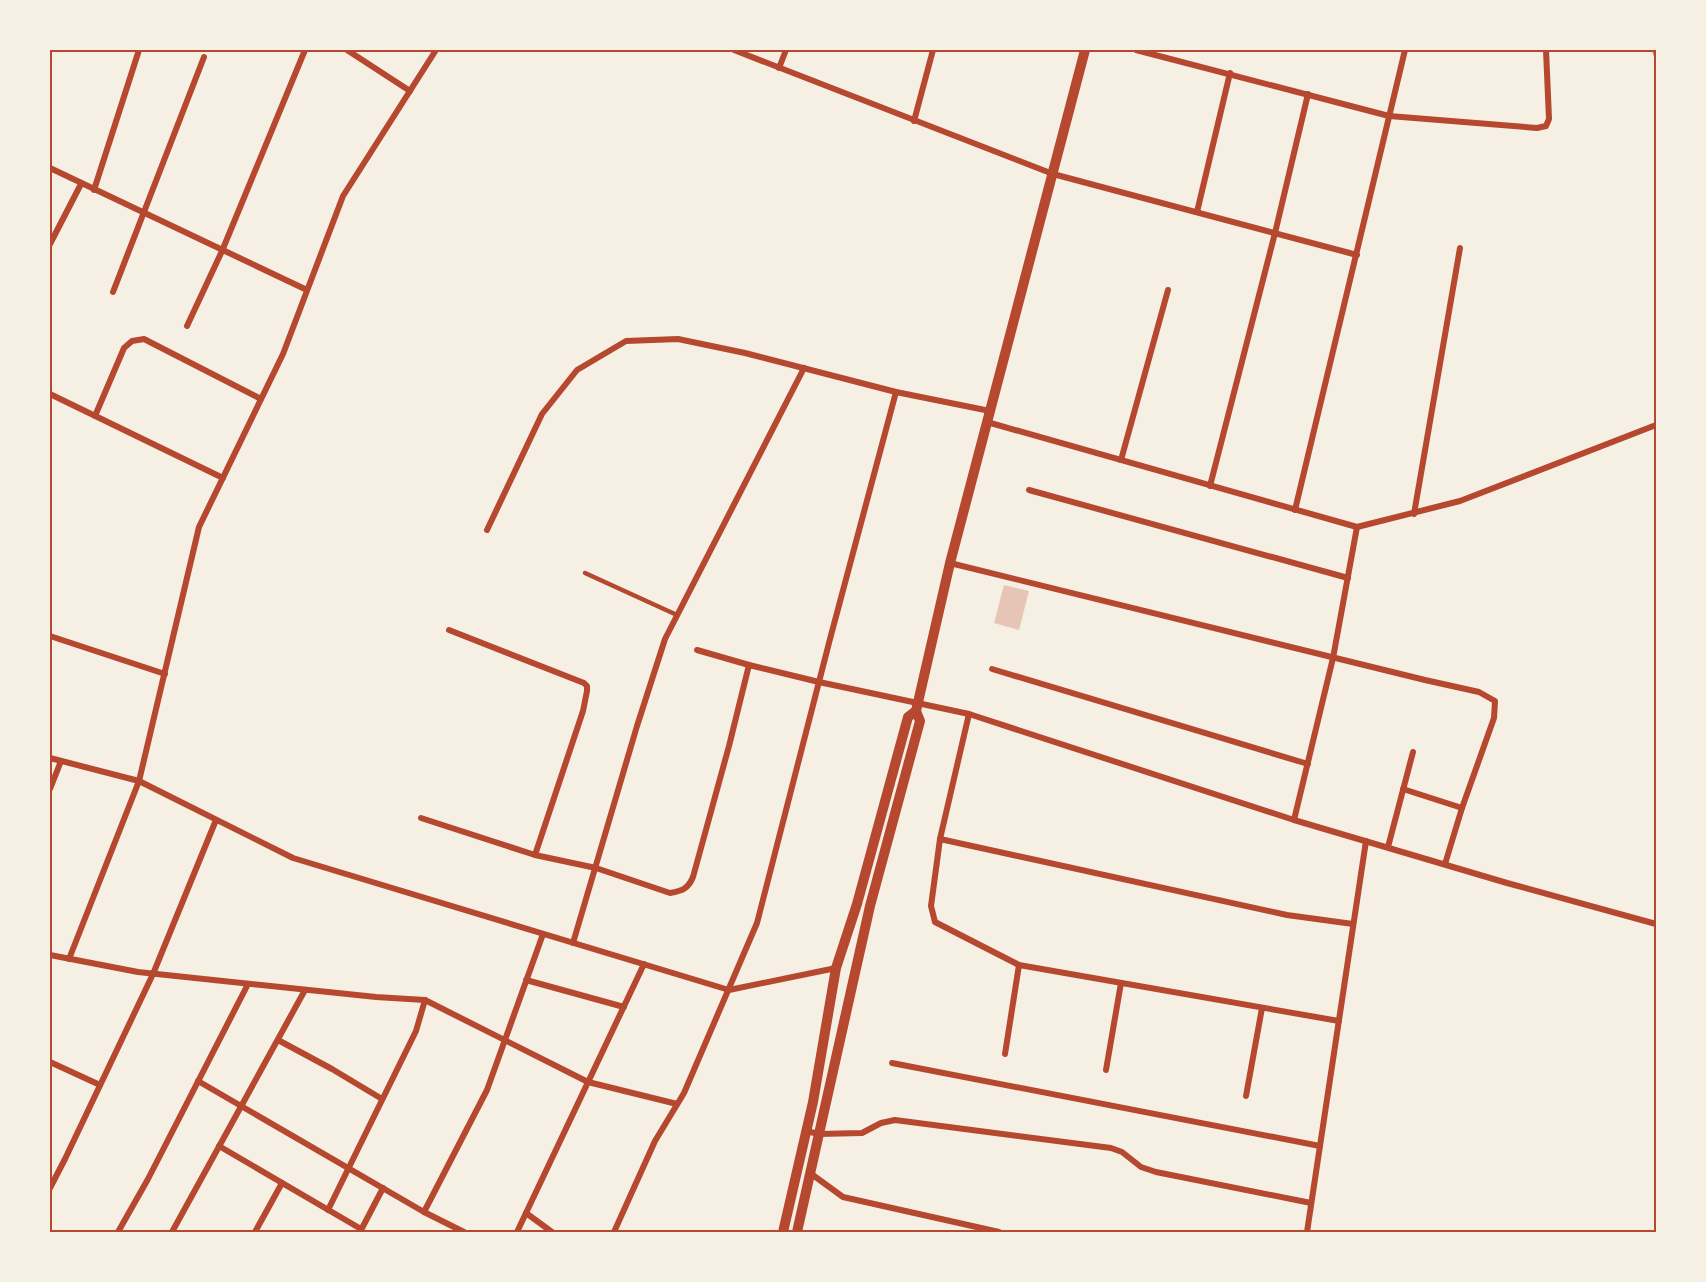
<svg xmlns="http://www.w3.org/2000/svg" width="1706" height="1282" font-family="'Work Sans',sans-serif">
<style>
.building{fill:#e6c5b7}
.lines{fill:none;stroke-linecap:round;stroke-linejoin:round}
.service{stroke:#b5482f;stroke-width:4.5}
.minor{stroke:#b5482f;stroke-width:6}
.tertiary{stroke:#b5482f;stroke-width:10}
.rail{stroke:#cf8b77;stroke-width:4.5}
.neatline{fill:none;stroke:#b5482f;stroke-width:2}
</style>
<rect width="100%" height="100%" fill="#f6efe4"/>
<path class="building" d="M1004 585 1029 591 1019 630 994 623Z"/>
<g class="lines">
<path class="service" d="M585 573 677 615"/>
<g class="minor">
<path d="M347 50 410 91"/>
<path d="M734 50 1053 174 1357 255"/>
<path d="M1136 50 1389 116 1537 128 1546 126 1549 119 1546 50"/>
<path d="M779 68 786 50"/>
<path d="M914 121 933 50"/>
<path d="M50 168 307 290"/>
<path d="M94 190 139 50"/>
<path d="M1197 212 1230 73"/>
<path d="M50 244 81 184"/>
<path d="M113 292 204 57"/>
<path d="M187 326 222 251 305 50"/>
<path d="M50 394 223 478"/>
<path d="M95 416 124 348 132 341 144 339 261 399"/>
<path d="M987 422 1357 527 1460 501 1656 425"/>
<path d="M1121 460 1168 290"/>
<path d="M1210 486 1275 233 1308 94"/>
<path d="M1029 490 1348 578"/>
<path d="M1295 510 1405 50"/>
<path d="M1414 514 1460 248"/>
<path d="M487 530 542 414 577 370 626 341 678 339 745 353 896 392 990 411"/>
<path d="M950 563 1425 680 1479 692 1495 701 1494 718 1462 808 1445 864"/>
<path d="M449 630 584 683 587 686V691L583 711 535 855"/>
<path d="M50 636 165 674"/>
<path d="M697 650 749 665 819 682 969 714 1294 820 1507 883 1656 924"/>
<path d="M992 669 1308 764"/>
<path d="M969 714 940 839 931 906 935 922 1019 965 1339 1021"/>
<path d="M50 758 139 781 293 858 729 990 836 968"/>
<path d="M50 789 61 761"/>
<path d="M1403 789 1462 808"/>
<path d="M421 818 535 855 596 868 670 893C682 891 688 889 693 877L729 746 749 665"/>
<path d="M1294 820 1333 658 1357 527"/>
<path d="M940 839 1287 915 1353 924"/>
<path d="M1388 847 1413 752"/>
<path d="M573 943 637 726 665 639 804 368"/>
<path d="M50 955 138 972 376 997 425 1000 588 1082 677 1104"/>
<path d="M69 959 139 781 199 527 283 354 343 196 436 50"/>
<path d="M526 980 624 1007"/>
<path d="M278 1040 332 1069 382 1099"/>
<path d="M1005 1054 1019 965"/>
<path d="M50 1062 100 1085"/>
<path d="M892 1063 1320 1146"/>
<path d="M1106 1070 1121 983"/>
<path d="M198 1081 424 1212 464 1232"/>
<path d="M1246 1096 1262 1008"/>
<path d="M806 1131 819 1134 862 1133 881 1123 895 1120 1111 1148 1122 1152 1141 1167 1156 1172 1311 1203"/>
<path d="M219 1146 361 1229"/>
<path d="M810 1173 843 1197 999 1232"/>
<path d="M50 1188 65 1159 153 974 216 820"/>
<path d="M328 1210 416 1031 425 1000"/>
<path d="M424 1212 487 1090 543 934"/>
<path d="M526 1213 552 1232"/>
<path d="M118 1232 148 1179 248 984"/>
<path d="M172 1232 305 990"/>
<path d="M255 1232 282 1183"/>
<path d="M360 1232 383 1188"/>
<path d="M517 1232 644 964"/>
<path d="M614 1232 655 1141 684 1093 757 923 830 639 896 392"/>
<path d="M1307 1232 1366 841"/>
</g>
<g class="tertiary">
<path d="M783 1232 813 1102 836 968 857 904 908 717 916 711"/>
<path d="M797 1232 870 906 920 721 916 711 950 563 1085 50"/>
</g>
<path class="rail" d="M1654 50 1656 56"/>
</g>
<rect width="1706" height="1282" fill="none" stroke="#f6efe4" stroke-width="102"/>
<rect x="51" y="51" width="1604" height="1180" class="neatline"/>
</svg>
